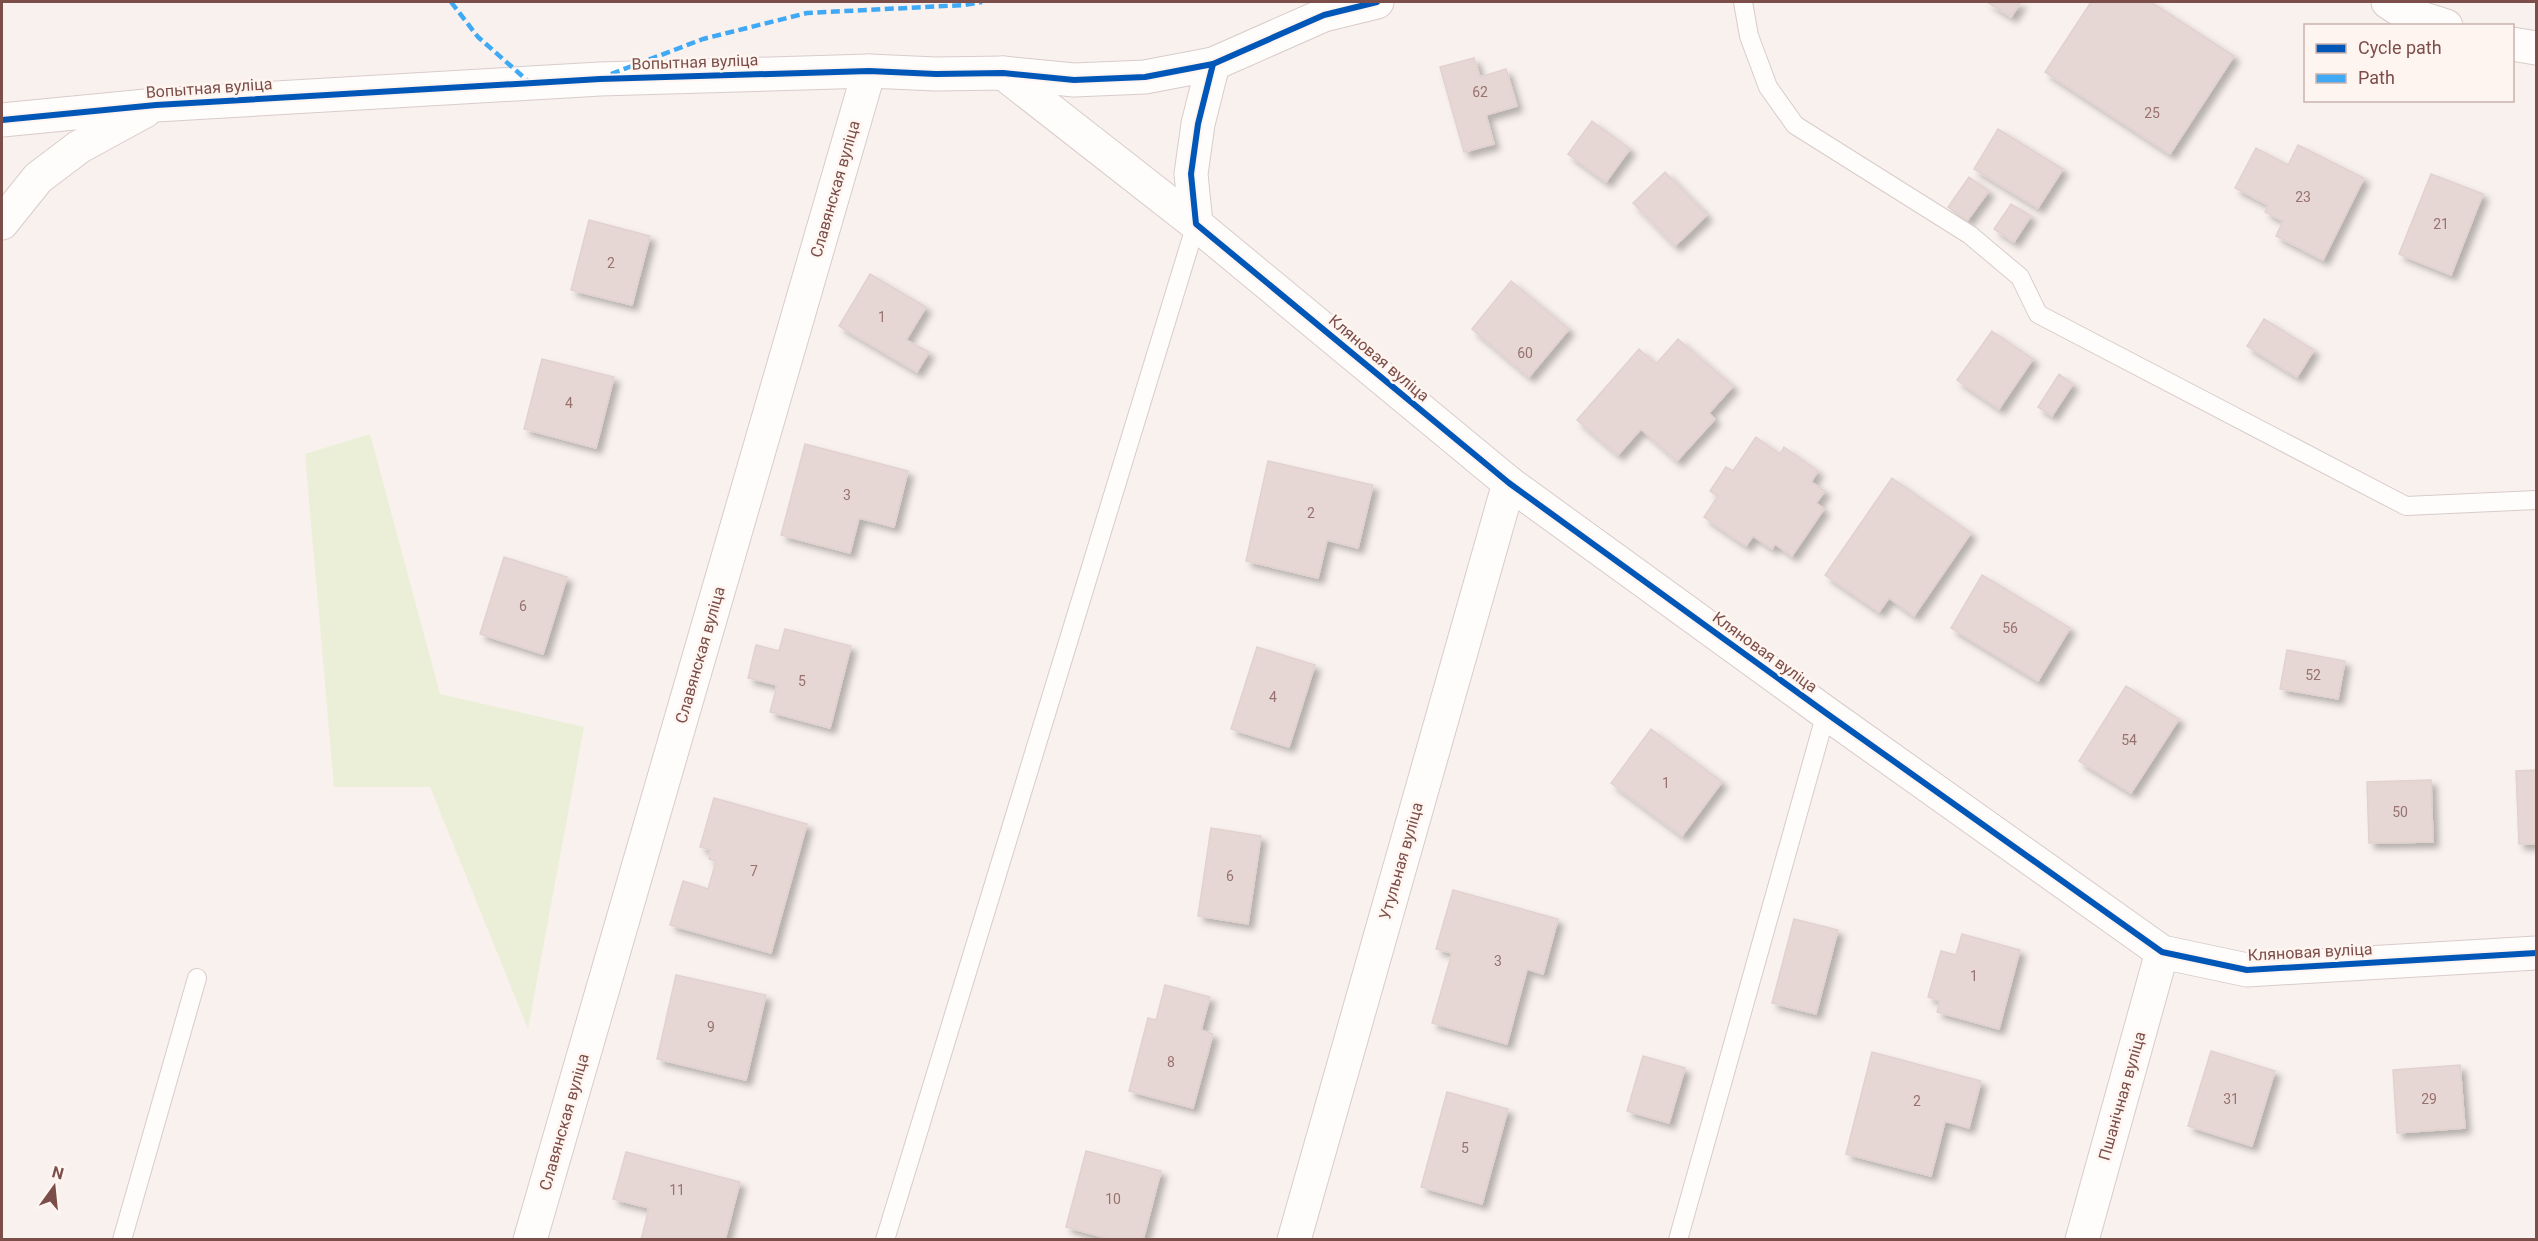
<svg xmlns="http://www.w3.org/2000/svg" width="2538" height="1241" font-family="Roboto,sans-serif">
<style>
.green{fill:#ebefd7}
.building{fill:#e6d7d4;stroke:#e2d2cf;stroke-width:1.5;filter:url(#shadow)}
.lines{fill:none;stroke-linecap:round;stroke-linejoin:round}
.lane-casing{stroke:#d8ccca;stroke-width:20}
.street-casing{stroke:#d8ccca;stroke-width:35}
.lane{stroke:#fefdfc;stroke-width:18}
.street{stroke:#fefdfc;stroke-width:33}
.quiet{stroke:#3fa9f5;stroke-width:4.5;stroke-dasharray:9 4.5;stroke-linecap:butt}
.cycleway-casing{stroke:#fff5f0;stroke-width:10}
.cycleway{stroke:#0057b8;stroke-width:6}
.labels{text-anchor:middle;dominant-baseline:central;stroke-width:5;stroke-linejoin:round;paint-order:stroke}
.number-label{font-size:14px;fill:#98726e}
.street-label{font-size:16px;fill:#7b4e49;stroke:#fff5f0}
</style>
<defs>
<filter id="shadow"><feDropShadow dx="5.5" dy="5.5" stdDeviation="3" flood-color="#0004"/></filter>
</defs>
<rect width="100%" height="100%" fill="#f9f1ed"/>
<path class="green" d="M370 434 440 694 584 727 528 1029 430 787H334L305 454Z"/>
<g class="building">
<path d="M1987 2H2021L2011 17Z"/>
<path d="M2091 2H2151L2234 56 2170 154 2045 72Z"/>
<path d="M1474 58 1480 77 1506 69 1517 106 1486 115 1494 144 1464 152 1440 67Z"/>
<path d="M1592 121 1630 149 1606 182 1568 154Z"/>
<path d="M1998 129 2063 169 2038 208 1974 169Z"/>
<path d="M2298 145 2364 178 2323 260 2276 236 2283 221 2265 212 2268 205 2235 188 2256 148 2288 165Z"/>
<path d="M1665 172 1707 215 1675 246 1633 203Z"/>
<path d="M2431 174 2483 194 2451 275 2399 254Z"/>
<path d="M1969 177 1989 191 1967 221 1948 207Z"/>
<path d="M2011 204 2031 216 2014 242 1994 229Z"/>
<path d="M589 220 650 236 632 305 571 290Z"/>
<path d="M870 274 926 307 906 340 929 352 917 372 839 326Z"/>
<path d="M1511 281 1569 329 1529 377 1472 329Z"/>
<path d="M2264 319 2314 350 2297 377 2247 346Z"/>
<path d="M1992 331 2033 359 1999 409 1957 380Z"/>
<path d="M1678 339 1733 386 1709 413 1715 419 1677 461 1641 429 1618 455 1577 420 1639 349 1656 364Z"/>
<path d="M542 359 614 377 596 448 524 429Z"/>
<path d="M2059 374 2073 384 2052 416 2038 407Z"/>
<path d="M1756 437 1780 454 1784 447 1818 471 1811 482 1825 491 1816 503 1824 509 1792 556 1775 544 1772 549 1753 536 1746 546 1704 517 1718 496 1710 491 1726 467 1733 471Z"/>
<path d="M805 444 908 471 894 527 859 518 850 553 781 535Z"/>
<path d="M1268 461 1373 485 1358 548 1327 540 1318 578 1246 561Z"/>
<path d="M1892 478 1971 533 1914 616 1889 598 1879 612 1825 575Z"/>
<path d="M504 557 567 577 543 654 480 634Z"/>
<path d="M1982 575 2070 628 2038 681 1951 628Z"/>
<path d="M785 629 851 646 830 728 770 712 777 685 748 678 756 645 779 651Z"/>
<path d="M1257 647 1315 665 1289 747 1231 729Z"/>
<path d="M2287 650 2345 661 2338 699 2280 689Z"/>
<path d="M2126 686 2179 719 2131 793 2079 761Z"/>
<path d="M1651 729 1722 782 1682 836 1611 783Z"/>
<path d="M2536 770V844H2519L2516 771Z"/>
<path d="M2431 780 2433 842 2369 843 2367 782Z"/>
<path d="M714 798 807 824 771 953 670 925 683 881 708 889 716 861 709 859 711 850 700 847Z"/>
<path d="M1211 828 1261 836 1248 924 1198 916Z"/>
<path d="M1453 890 1558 919 1543 974 1527 969 1507 1044 1432 1023 1452 953 1436 949Z"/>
<path d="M1794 919 1838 930 1816 1014 1772 1003Z"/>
<path d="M1962 934 2020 950 1999 1029 1937 1012 1940 1001 1928 997 1941 951 1956 955Z"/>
<path d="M676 975 766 995 746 1080 657 1059Z"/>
<path d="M1165 985 1210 997 1201 1030 1213 1034 1193 1108 1129 1091 1148 1018 1156 1020Z"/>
<path d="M2211 1051 2275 1071 2252 1146 2188 1126Z"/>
<path d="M1872 1052 1981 1081 1969 1128 1945 1121 1931 1176 1846 1154Z"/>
<path d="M1643 1056 1685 1068 1669 1123 1627 1111Z"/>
<path d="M2460 1065 2465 1128 2397 1133 2393 1070Z"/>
<path d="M1447 1092 1508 1109 1482 1204 1421 1187Z"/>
<path d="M1086 1151 1161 1171 1143 1240H1113L1066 1227Z"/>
<path d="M626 1152 740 1182 725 1240H641L649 1208 613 1199Z"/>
</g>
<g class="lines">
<g class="lane-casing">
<g id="lane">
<path d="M1743 2 1749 36 1768 87 1795 125 1970 235 2020 277 2038 314 2406 506 2536 500"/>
<path d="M122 1240 197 978"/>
<path d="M885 1240 1196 224"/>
<path d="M1678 1240 1826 713"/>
</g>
</g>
<g class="street-casing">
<g id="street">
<path d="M2388 2 2405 13 2446 26"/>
<path d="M2512 44 2536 48"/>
<path d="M1213 64 1198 124 1191 174 1196 224 1509 483 1826 713 2162 952 2247 970 2536 953"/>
<path d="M1003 73 1196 224"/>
<path d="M2 120 156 105 600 79 869 71 936 74 1003 73 1074 80 1145 77 1213 64 1324 15 1377 2"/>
<path d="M2 223 38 178 79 147 145 111"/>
<path d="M530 1240 869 71"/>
<path d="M1294 1240 1509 483"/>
<path d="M2082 1240 2162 952"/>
</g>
</g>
<use href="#lane" class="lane"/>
<use href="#street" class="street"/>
<g class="quiet">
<path d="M451 2 478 37 529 82"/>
<path d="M611 74 703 39 807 13 965 5 982 2"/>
</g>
<g class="cycleway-casing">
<g id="cycleway">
<path d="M1213 64 1198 124 1191 174 1196 224 1509 483 1826 713 2162 952 2247 970 2536 953"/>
<path d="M2 120 156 105 600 79 869 71 936 74 1003 73 1074 80 1145 77 1213 64 1324 15 1377 2"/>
</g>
</g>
<use href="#cycleway" class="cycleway"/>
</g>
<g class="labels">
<g class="number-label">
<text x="1480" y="92">62</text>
<text x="2152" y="113">25</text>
<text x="2303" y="197">23</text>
<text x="2441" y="224">21</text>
<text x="611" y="263">2</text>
<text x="882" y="317">1</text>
<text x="1525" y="353">60</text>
<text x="569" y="403">4</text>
<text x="847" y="495">3</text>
<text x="1311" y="513">2</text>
<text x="523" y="606">6</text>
<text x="2010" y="628">56</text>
<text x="2313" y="675">52</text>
<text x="802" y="681">5</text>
<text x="1273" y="697">4</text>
<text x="2129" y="740">54</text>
<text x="1666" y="783">1</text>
<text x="2400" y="812">50</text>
<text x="754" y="871">7</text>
<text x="1230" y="876">6</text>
<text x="1498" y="961">3</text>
<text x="1974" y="976">1</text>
<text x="711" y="1027">9</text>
<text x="1171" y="1062">8</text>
<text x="2231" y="1099">31</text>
<text x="2429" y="1099">29</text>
<text x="1917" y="1101">2</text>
<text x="1465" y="1148">5</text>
<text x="677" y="1190">11</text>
<text x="1113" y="1199">10</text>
</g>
<g class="street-label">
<text transform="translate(695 62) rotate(-2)">Вопытная вуліца</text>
<text transform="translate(209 88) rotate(-4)">Вопытная вуліца</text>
<text transform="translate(835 189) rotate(-74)">Славянская вуліца</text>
<text transform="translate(1379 358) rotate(40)">Кляновая вуліца</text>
<text transform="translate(1765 652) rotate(36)">Кляновая вуліца</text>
<text transform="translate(700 655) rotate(-74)">Славянская вуліца</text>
<text transform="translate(1401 861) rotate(-74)">Утульная вуліца</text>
<text transform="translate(2310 952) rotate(-3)">Кляновая вуліца</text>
<text transform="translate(2122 1096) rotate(-74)">Пшанічная вуліца</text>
<text transform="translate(564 1122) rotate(-74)">Славянская вуліца</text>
</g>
</g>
<rect width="2538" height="1241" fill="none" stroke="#7b4e49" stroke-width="6"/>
<rect x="2304" y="24" width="210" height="78" fill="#fff5f0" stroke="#cab2ad" stroke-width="1.5"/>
<rect x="2316" y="44" width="30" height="9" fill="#0057b8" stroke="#cab2ad" stroke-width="1.5"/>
<text x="2358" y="54" font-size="18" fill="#7b4e49">Cycle path</text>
<rect x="2316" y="74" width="30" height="9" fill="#3fa9f5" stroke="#cab2ad" stroke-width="1.5"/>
<text x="2358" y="84" font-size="18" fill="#7b4e49">Path</text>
<g transform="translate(54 1187) rotate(15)" stroke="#fff5f0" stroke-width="4.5" paint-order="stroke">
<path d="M0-4.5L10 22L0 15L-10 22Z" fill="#7b4e49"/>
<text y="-9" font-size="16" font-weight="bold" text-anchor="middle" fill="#7b4e49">N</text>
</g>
</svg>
